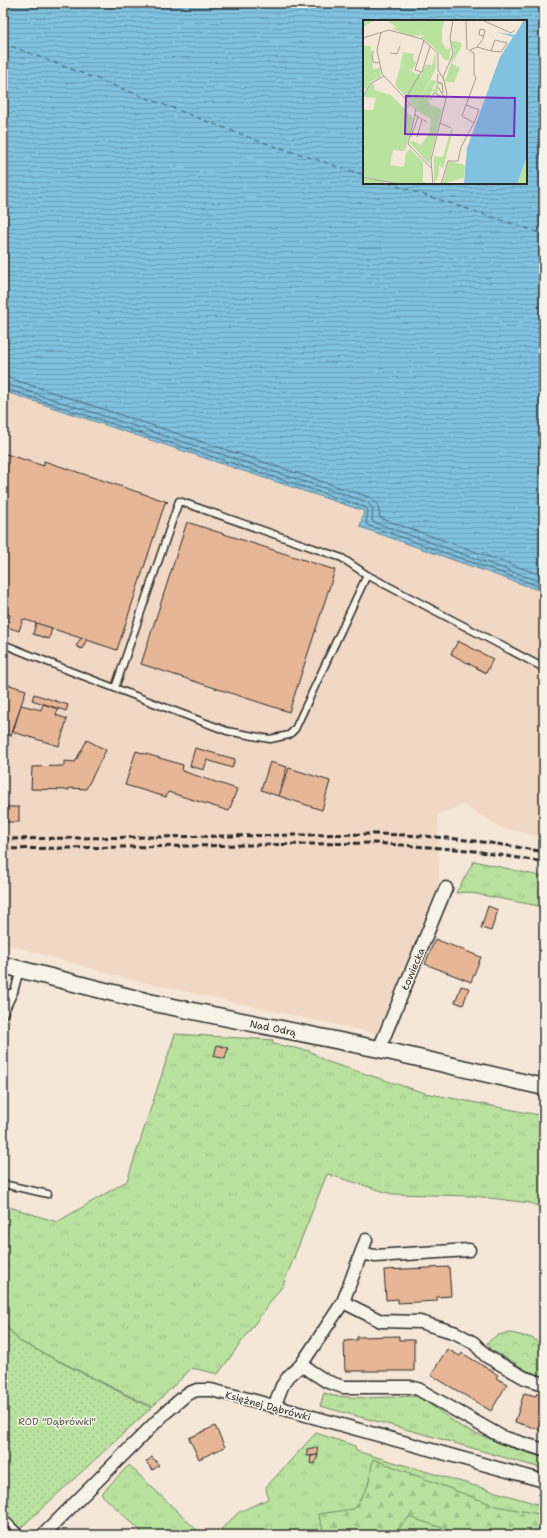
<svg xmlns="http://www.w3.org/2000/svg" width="547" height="1538" font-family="'Shantell Sans',sans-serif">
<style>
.built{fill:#f0d8c4}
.grass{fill:url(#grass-tufts);stroke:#728665}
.forest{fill:url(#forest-firs);stroke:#728665}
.park{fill:url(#park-crowns);stroke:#728665}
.garden{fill:url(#garden-dots);stroke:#728665}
.water{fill:url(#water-rules);stroke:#5e8698;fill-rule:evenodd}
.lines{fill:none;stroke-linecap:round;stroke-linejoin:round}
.shore{stroke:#4d6773;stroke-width:1}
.ferry{stroke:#445861;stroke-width:1;stroke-dasharray:5 4;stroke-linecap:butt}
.building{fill:#e6b697;stroke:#2b2b2b}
.service-casing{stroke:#2b2b2b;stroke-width:9}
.minor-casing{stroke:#2b2b2b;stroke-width:15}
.tertiary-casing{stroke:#2b2b2b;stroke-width:19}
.service{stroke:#f7f3e8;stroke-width:6}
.minor{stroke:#f7f3e8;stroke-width:12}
.tertiary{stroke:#f7f3e8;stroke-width:16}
.rail{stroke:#2b2b2b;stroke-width:3;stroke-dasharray:6 3;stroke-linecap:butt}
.labels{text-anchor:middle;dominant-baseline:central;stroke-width:3;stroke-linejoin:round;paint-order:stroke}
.street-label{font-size:10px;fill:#2b2b2b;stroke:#f7f3e8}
.park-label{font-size:10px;fill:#4e5948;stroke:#f7f3e8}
.inset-river{fill:none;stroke:#80c2e0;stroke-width:2}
.inset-road{fill:none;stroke:#a49c93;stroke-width:1}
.view{fill:#7b2cbf;fill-opacity:0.15;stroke:#7b2cbf;stroke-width:2}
.inset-edge{fill:none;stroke:#2b2b2b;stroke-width:2}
</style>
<defs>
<pattern id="grass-tufts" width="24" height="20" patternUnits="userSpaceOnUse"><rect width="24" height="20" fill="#b9e29f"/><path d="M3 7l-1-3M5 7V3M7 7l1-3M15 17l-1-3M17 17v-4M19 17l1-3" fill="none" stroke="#9fc289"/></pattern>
<pattern id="forest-firs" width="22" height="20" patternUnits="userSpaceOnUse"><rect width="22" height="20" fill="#b9e29f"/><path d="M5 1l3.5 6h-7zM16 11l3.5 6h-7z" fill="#9fc289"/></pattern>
<pattern id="park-crowns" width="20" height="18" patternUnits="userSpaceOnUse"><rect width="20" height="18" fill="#b9e29f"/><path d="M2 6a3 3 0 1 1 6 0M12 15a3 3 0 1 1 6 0" fill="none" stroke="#9fc289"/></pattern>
<pattern id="garden-dots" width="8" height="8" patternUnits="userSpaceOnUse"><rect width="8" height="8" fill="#b9e29f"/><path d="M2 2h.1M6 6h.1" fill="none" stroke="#9fc289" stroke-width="1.8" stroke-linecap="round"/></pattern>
<pattern id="water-rules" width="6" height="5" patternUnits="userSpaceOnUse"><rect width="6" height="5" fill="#80c2e0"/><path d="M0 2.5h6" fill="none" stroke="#699eb6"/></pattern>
</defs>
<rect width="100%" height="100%" fill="#f4e7d8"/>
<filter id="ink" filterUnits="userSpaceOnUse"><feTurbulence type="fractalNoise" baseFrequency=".025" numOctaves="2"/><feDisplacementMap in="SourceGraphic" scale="8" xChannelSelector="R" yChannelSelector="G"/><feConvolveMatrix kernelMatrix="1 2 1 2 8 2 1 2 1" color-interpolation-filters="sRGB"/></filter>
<g filter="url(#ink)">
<path class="built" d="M3 391 365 511 361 527 544 592V837L502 828 463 805 438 814 439 882 377 1034 120 977 3 943Z"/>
<g class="grass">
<path d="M474 861 544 877V907L466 892 456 893Z"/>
<path d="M175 1034 273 1040V1044L310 1051 325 1061 425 1093 544 1116V1209L530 1203 474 1196 392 1194 327 1174 283 1285 218 1374 192 1368 152 1407 19 1341 3 1322V1205L57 1222 127 1181Z"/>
<path d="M324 1393 334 1396 365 1398 418 1396 463 1428 507 1446 544 1458V1469L427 1435 320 1406Z"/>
<path d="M316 1433 355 1446 356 1451 544 1506V1535H215L239 1512 268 1499 266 1487Z"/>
<path d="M129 1465 202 1535H145L101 1494Z"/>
</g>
<path class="forest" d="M373 1459 496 1506 544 1515V1535H464L409 1517 396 1532V1535H325L318 1514 354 1509 368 1486Z"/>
<path class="park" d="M511 1333 532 1338 544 1346V1376L528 1371 490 1349 487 1343C496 1335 499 1334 511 1333Z"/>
<path class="garden" d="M3 1322 19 1341 151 1408 13 1535H3Z"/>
<path class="water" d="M3 3H544V592L360 527 364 511 3 391ZM364 21H526V183H364Z"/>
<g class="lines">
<g class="shore">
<path d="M3 377 9 378 369 497 378 504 380 518 544 576"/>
<path d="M3 383 367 502 373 509 372 520 373 522 544 583"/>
<path d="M3 388 365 507 368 511 366 523 367 525 544 588"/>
</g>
<g class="ferry">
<path d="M3 43 256 140 364 175"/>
<path d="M388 183 544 234"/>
</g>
</g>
<g class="building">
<path d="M3 453 44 466V461L168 502 165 503 117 650 23 619 19 631 7 627 10 615 3 612Z"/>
<path d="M187 522 335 570 289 712 141 664Z"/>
<path d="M36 623 52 628 49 639 33 634Z"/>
<path d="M81 638 87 639 82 649 76 646Z"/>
<path d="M458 641 493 659 486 673 451 654Z"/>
<path d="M3 683 26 690 11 736 3 733Z"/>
<path d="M34 694 68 705 66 711 32 700Z"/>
<path d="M43 704 58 709 56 715 67 719 59 746 13 732 21 705 41 710Z"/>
<path d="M87 740 106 750 86 789 69 788V790L31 789 32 767 64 766V761L75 762Z"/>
<path d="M195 748 235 759 232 768 207 760 204 770 190 766Z"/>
<path d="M136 751 183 765 182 771 237 789 229 811 168 792 166 797 125 785Z"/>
<path d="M270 762 287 767 278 796 261 790Z"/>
<path d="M289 768 330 781 322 810 279 796Z"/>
<rect x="3" y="807" width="16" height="15"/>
<path d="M488 906 498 910 491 931 481 928Z"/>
<path d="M435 939 481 957 471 982 425 964Z"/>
<path d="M461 986 469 988 463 1005 455 1002Z"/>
<path d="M217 1045 228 1048 225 1059 214 1056Z"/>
<path d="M449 1267 451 1296 437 1297V1301L398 1303V1299L386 1300 384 1270Z"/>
<path d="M399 1336V1340H414V1371H345L344 1341 357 1340V1337Z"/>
<path d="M447 1349 460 1356 462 1353 498 1375 496 1378 507 1384 491 1411 431 1375Z"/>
<path d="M524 1393 536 1396 537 1393 544 1395V1431L515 1422Z"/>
<path d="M215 1426 225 1447 199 1459 189 1438Z"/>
<path d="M317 1447 318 1455 307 1456V1449Z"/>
<path d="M318 1455 315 1464 310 1463 311 1456Z"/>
<path d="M152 1457 159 1465 153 1470 146 1462Z"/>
</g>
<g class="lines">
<g class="service-casing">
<g id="service">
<path d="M3 644 70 671 227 731 270 739 289 735 295 729 367 575 544 668"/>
<path d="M115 688 179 501 342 558 367 575"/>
<path d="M3 995 14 992 20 970"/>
<path d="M3 1015 14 992"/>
<path d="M3 1184 48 1194"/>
<path d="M3 1517 21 1535"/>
</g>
</g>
<g class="minor-casing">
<g id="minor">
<path d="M379 1049 446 888"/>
<path d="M362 1253 375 1256 469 1250"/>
<path d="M343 1302 381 1321 420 1322 456 1333 474 1343 486 1356 525 1378 544 1384"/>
<path d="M301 1365 326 1381 343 1387H410L418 1389 502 1437 544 1450"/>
<path d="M274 1407 282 1386 289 1376 301 1365 343 1302 366 1240"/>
<path d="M43 1535 165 1413 187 1394 197 1390H211L248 1399 544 1481"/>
</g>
</g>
<g class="tertiary-casing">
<path id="tertiary" d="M3 965 149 1002 379 1049 544 1087"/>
</g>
<use href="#service" class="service"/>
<use href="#minor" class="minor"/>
<use href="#tertiary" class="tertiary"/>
<g class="rail">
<path d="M3 839 374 834C431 835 488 841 544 852"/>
<path d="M3 849 374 843 468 850 544 862"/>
</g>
</g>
</g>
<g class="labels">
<g class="street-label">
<text transform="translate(413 969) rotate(-67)">Łowiecka</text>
<text transform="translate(273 1028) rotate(11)">Nad Odrą</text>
<text transform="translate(268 1406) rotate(15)">Księżnej Dąbrówki</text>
</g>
<g class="park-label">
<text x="57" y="1421">ROD "Dąbrówki"</text>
</g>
</g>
<g transform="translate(363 20)">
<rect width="164" height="164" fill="#f4e7d8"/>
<path d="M31 7 63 11 62 15 46 16 30 9ZM1 26H8L10 49 17 48 18 57 7 62 3 69 0 68ZM73 31V46L69 57 59 53 63 44 69 45ZM40 32 51 34 50 40 53 42 49 51 41 43 39 48 37 47ZM88 43 97 48 91 63 82 61ZM68 60 73 61 69 69H72L73 63H78L79 65 75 64V74L69 71 65 80 68 85 79 89 66 144 47 123 50 121 58 125 66 114 68 99 54 91 52 87ZM8 64H11V70L28 75 41 88 46 83 48 85 43 91 50 98 43 128 40 131 30 130 27 145 41 147 43 133 47 129 60 142V162L68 164H37L0 156V90H10L13 78 1 77ZM88 109 90 110 80 149 76 145V154L71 164V136L80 137ZM86 141 102 145 101 158 79 164Z" fill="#b9e29f"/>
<path d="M0 0H82L79 9V22L83 29 88 28 86 40H82L73 29 58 17 62 15V11L37 9 24 1H11L0 7ZM88 21 97 22 99 26 87 46 91 31ZM32 96 37 102 33 104 30 112 33 116H30L28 125 24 126 30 102 25 108 23 100ZM44 98 48 102 43 126 41 131 35 130V123L41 115 44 105 39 103ZM164 136V164H154Z" fill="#b9e29f"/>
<path d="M41 43 48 45 46 50 58 56 59 53 69 57 52 87 32 65 37 47 39 48ZM0 158 22 161 21 164H0Z" fill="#b9e29f"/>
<path d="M161 0H164V136L154 164H101L104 128 137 37 150 17 134 12 152 15Z" fill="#80c2e0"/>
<path class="inset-river" d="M126 164 132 123 164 40"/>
<path class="inset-road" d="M103 0 104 30M119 0 148 13 152 10M18 12 14 30 19 54 53 90 45 124 68 148M0 18 26 10 59 19 75 33V50L80 58M61 20 52 50 59 52 67 26M114 27 120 19 122 10 117 9 116 15 121 16M107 30 114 27 128 31 132 20 144 23 138 32 128 31M11 31 9 33 10 42 16 43M27 33 34 34 37 26M75 54 74 62 79 63 80 73M75 67 82 78M0 77 7 64 21 56M43 78 58 52M67 80 71 73 82 78M103 85 116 90 111 103M52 95 64 102M77 103 88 108M48 117 55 97M54 117 59 100M0 157 35 164M70 164 68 140 84 74 80 57 90 34 87 18 90 0M78 164 85 141H95L98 127 111 103 99 96 113 58 111 54V33L106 30"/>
<path class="view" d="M43 76 152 78 151 116 42 114Z"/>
<rect width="164" height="164" class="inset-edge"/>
</g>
<rect width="547" height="1538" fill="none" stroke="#f7f3e8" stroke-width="16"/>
<rect x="8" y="8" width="531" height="1522" fill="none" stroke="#2b2b2b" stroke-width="1.5" filter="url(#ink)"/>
</svg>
